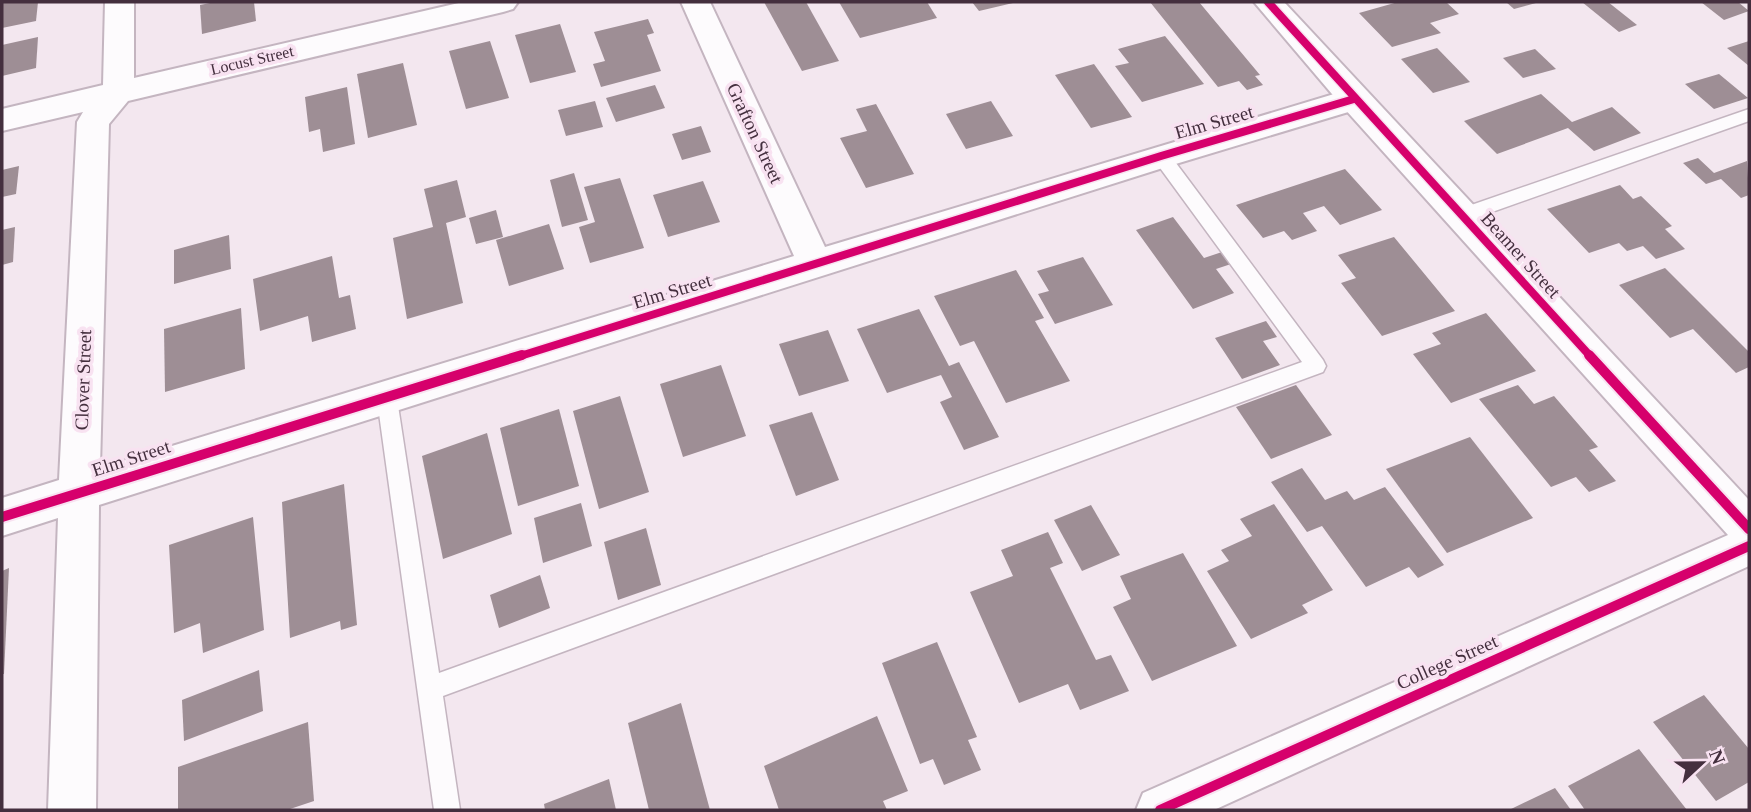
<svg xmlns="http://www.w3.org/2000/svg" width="1751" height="812" font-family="'Times New Roman',serif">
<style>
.building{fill:#9e8e95}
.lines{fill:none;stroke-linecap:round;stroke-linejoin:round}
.lane-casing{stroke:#c4b5c0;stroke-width:3}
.street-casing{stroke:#c4b5c0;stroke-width:4}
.secondary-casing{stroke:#c4b5c0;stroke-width:4}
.lane{fill:#fdfbfd;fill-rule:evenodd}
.street{fill:#fdfbfd;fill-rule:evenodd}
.secondary{fill:#fdfbfd;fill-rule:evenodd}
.cycleway-far1-casing{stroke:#f8e2f1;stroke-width:11}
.cycleway-casing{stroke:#f8e2f1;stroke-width:14}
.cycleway-far1{stroke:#d6006c;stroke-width:8}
.cycleway{stroke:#d6006c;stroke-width:10}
.labels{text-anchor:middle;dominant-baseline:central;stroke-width:7;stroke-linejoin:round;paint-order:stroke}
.far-street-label{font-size:16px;fill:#442f3e;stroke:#f8e2f1}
.street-label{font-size:19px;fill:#442f3e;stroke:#f8e2f1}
</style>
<rect width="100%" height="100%" fill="#f3e7ef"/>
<g class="building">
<path d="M2 2H38L36 21 2 28Z"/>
<path d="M215 2H254L256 21 202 34 200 5Z"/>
<path d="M764 2H806L839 61 802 71Z"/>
<path d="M839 2H927L937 18 860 38Z"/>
<path d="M972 2H1013V3L979 11Z"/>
<path d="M1150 2H1199L1260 75 1255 76 1263 85 1247 90 1239 81 1218 87Z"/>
<path d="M1398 2H1446L1459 14 1430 23 1441 33 1392 47 1359 13Z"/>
<path d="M1506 2H1536V3L1514 9Z"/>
<path d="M1582 2H1608L1637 25 1619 32Z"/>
<path d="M1701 2H1738L1749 11 1724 20Z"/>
<path d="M648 19 654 33 647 35 661 71 601 87 593 64 605 61 594 32Z"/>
<path d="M560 24 576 72 530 83 515 35Z"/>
<path d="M1165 36 1204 84 1142 102 1115 66 1129 63 1118 49Z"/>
<path d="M38 37 36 68 2 76V45Z"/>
<path d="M490 41 509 98 466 109 449 51Z"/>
<path d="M1749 41V66L1727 48Z"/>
<path d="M1437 48 1470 82 1433 93 1401 59Z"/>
<path d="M1535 49 1556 69 1523 78 1503 58Z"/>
<path d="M403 63 417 125 368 138 357 74Z"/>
<path d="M1094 64 1132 117 1091 128 1055 75Z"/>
<path d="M1719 74 1748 98 1714 109 1685 84Z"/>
<path d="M655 85 665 108 616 122 606 98Z"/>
<path d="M347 87 355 144 323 152 320 129 309 132 305 97Z"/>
<path d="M1541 94 1572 122 1612 107 1641 133 1594 151 1568 128 1497 154 1464 121Z"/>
<path d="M595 101 603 127 566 136 558 110Z"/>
<path d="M991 101 1013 136 966 149 946 114Z"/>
<path d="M876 104 914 174 866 188 840 138 867 131 856 109Z"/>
<path d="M701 126 711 152 682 160 672 134Z"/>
<path d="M1698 158 1714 173 1747 161 1749 195 1741 198 1721 179 1706 184 1683 163Z"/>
<path d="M19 166 16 194 2 197V170Z"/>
<path d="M1345 169 1382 210 1340 225 1324 206 1303 213 1317 231 1292 240 1284 231 1263 238 1236 205Z"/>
<path d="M574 173 588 220 562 227 550 180Z"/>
<path d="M620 178 644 248 590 263 579 227 595 222 584 187Z"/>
<path d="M457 180 466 217 446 223 463 303 407 319 393 238 433 227 424 189Z"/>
<path d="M703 181 720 222 668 237 653 195Z"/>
<path d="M1620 185 1633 199 1641 196 1672 226 1665 229 1685 249 1656 259 1643 246 1627 251 1619 243 1589 253 1547 209Z"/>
<path d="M496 210 503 237 476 244 469 218Z"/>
<path d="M1173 217 1204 258 1222 252 1231 264 1216 269 1234 293 1193 309 1136 230Z"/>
<path d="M549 224 564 269 509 286 496 240Z"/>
<path d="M15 227 13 262 2 265V230Z"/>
<path d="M229 235 231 269 174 284V250Z"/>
<path d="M1394 237 1455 311 1382 336 1341 283 1356 278 1338 255Z"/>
<path d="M332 256 339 298 350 295 356 329 312 342 308 316 260 331 253 279Z"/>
<path d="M1083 257 1113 305 1055 324 1038 294 1049 291 1037 271Z"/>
<path d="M1665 268 1749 352V367L1736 373 1693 329 1670 338 1619 285Z"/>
<path d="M1016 270 1044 318 1035 321 1070 381 1006 403 974 341 960 346 934 296Z"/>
<path d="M241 308 245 369 165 392 164 329Z"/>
<path d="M919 309 949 366 959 362 999 437 964 450 940 402 952 397 941 375 887 393 857 329Z"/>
<path d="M1486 313 1536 371 1451 403 1413 354 1441 344 1432 333Z"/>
<path d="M1266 321 1277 337 1263 341 1280 365 1242 379 1215 338Z"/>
<path d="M828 330 849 381 799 396 779 344Z"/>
<path d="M721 365 746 436 683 457 660 384Z"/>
<path d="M1296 385 1332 435 1271 459 1236 407Z"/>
<path d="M1518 385 1534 404 1554 396 1598 447 1589 450 1616 481 1589 492 1576 477 1551 487 1479 399Z"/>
<path d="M620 396 649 492 599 509 573 411Z"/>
<path d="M559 409 579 486 518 506 500 428Z"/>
<path d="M812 412 839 480 796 496 769 425Z"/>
<path d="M487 433 512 534 443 559 422 456Z"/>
<path d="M1470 437 1533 518 1447 553 1386 469Z"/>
<path d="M1302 468 1325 500 1347 491 1354 500 1385 487 1444 565 1418 578 1409 567 1366 587 1322 526 1307 532 1271 482Z"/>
<path d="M344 484 357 625 341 630 340 621 290 638 282 502Z"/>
<path d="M581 503 592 546 543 563 534 518Z"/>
<path d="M1274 504 1333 590 1302 605 1308 613 1251 639 1207 571 1229 561 1221 550 1252 536 1240 519Z"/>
<path d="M1091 505 1120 555 1082 571 1054 520Z"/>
<path d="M253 517 264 630 203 653 200 623 174 633 169 545Z"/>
<path d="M646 528 661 585 618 600 604 542Z"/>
<path d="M1048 532 1063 563 1050 568 1096 660 1111 655 1129 691 1080 710 1068 684 1019 703 970 592 1013 576 1001 550Z"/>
<path d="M1183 553 1237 646 1152 681 1113 607 1131 599 1120 576Z"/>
<path d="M9 568 4 674H2V571Z"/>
<path d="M540 575 550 608 499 628 490 595Z"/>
<path d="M937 642 977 737 968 740 981 770 944 785 933 759 920 764 882 663Z"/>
<path d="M259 670 263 711 184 741 182 700Z"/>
<path d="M1704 695 1749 749V782L1716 801 1653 722Z"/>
<path d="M681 703 710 810H649L628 723Z"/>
<path d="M877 716 908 791 883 801 887 810H779L764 766Z"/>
<path d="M308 722 314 801 287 810H178V767Z"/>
<path d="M1639 749 1687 810H1585L1568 786Z"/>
<path d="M609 779 616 810H545L544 804Z"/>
<path d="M1555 788 1571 810H1509Z"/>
</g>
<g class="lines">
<g class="lane-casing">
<g id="lane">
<path d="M1749 109V121L1461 223 1454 221 1452 216 1454 211Z"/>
<path d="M1161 149 1167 151 1323 360 1326 366 1323 372 443 696 460 810H434L377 399 380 393 387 390 394 393 397 399 439 673 1302 362 1155 161 1152 156 1155 151Z"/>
</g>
</g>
<g class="street-casing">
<path id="street" d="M105 2H134V78L463 2H518L513 9 503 12 128 101 109 124 100 468 794 256 681 2H710L825 247 1354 88 1365 91 1370 99 1365 107 1169 166 99 505 96 810H48L58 518 2 536V498L59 480 77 122 83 112 2 131V109L103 85Z"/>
</g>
<g class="secondary-casing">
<path id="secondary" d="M1254 2H1284L1749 500V566L1214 810H1136L1143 793 1728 535 1343 107Z"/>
</g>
<use href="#lane" class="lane"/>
<use href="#street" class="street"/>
<use href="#secondary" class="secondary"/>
<g class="cycleway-far1-casing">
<g id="cycleway-far1">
<path d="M1268 2 1591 357"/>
<path d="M517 357 1161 156 1354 99"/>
</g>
</g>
<g class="cycleway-casing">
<g id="cycleway">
<path d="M1589 355 1749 529"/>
<path d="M2 517 522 355"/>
<path d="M1160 810 1749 546"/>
</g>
</g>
<use href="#cycleway-far1" class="cycleway-far1"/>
<use href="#cycleway" class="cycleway"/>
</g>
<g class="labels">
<g class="far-street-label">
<text transform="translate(252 60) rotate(-13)">Locust Street</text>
</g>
<g class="street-label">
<text transform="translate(1214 122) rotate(-16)">Elm Street</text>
<text transform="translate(755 133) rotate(65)">Grafton Street</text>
<text transform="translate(1521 255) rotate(48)">Beamer Street</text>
<text transform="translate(672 291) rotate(-17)">Elm Street</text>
<text transform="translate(83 380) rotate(-88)">Clover Street</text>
<text transform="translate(131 458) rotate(-18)">Elm Street</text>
<text transform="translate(1447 662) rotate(-24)">College Street</text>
</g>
</g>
<rect width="1751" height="812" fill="none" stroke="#442f3e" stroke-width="7"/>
<g transform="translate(1702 763) rotate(68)" stroke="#f8e2f1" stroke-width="5" paint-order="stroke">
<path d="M0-5L12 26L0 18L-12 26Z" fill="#442f3e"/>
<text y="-10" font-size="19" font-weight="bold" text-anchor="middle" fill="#442f3e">N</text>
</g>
</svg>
